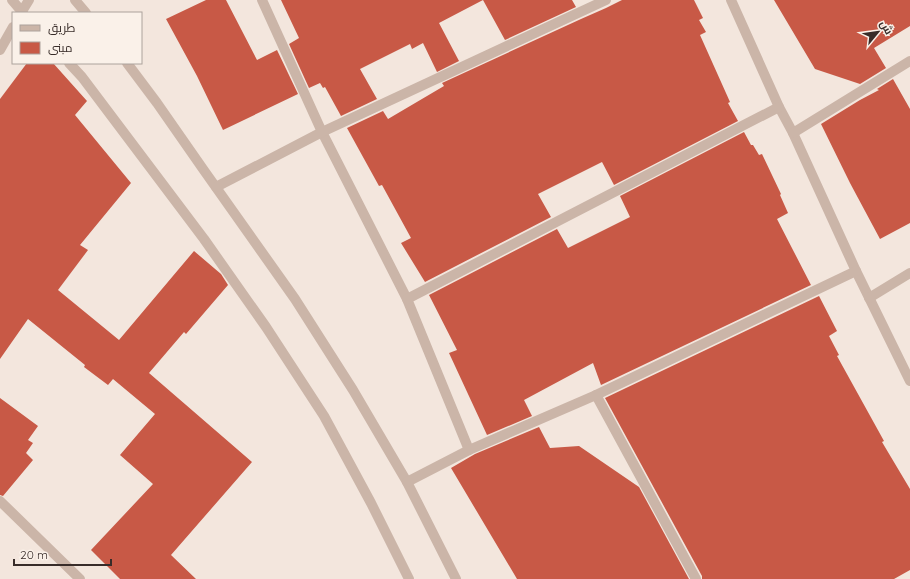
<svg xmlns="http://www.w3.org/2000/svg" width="910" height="579" font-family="Quicksand,Cairo,sans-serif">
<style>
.building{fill:#c85946}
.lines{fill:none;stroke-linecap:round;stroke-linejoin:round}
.minor{stroke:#cbb5a8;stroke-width:10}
</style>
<rect width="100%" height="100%" fill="#f3e6dd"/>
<g class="building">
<path d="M206 0H226L257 60 277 50 298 94 223 130 197 76 166 19Z"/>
<path d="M281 0H572L576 7 505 40 483 0 439 23 459 61 437 72 423 43 412 49 410 44 360 69 377 99 341 116 325 87 323 88 320 83 309 88 289 44 299 38Z"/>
<path d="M622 0H694L703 18 699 20 706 32 700 35 730 102 728 103 738 121 614 185 602 162 538 194 551 217 425 282 401 243 411 238 382 185 379 186 347 128 383 111 388 119 444 86 442 83 581 19 606 8Z"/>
<path d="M774 0H910V26L874 48 886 68 860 84 815 69Z"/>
<path d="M27 63H53L87 101 75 115 131 183 80 245 88 250 58 290 119 340 194 251 221 274 228 285 186 334 184 332 149 373 252 462 171 555 196 579H120L91 550 153 484 120 455 155 414 113 379 108 385 84 367 85 365 28 319 0 359V99Z"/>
<path d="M893 79 910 109V223L880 239 850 183 821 124 860 100 879 90 877 89Z"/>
<path d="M744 132 751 145H753L759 155 762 154 781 194 780 195 788 213 777 219 811 285 601 385 593 363 524 400 532 416 487 435 449 353 457 350 429 295 557 229 568 248 630 217 620 196Z"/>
<path d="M819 296 837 331 829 336 839 355 837 356 884 441 882 442 910 489V570L894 579H702V576L605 398Z"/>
<path d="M0 398 38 426 28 440 33 443 26 453 33 460 3 496 0 495Z"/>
<path d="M539 427 550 448 579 446 639 487 689 579H517L451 468 475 454Z"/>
</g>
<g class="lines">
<g class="minor">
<path d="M12 0 23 13"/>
<path d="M75 0 86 13"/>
<path d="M262 0 322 132 407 299 469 450"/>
<path d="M731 0 779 107 793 133 856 271 910 381"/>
<path d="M21 13 29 0"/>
<path d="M0 50 13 27"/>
<path d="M69 63 82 77 204 239 266 327 324 416 371 503 409 579"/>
<path d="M127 63 157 103 203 169 295 299 353 390 407 482 456 579"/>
<path d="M793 133 910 61"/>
<path d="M216 187 322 132 606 0"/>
<path d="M869 298 910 273"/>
<path d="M407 299 779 107"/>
<path d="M596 395 696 579"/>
<path d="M407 482 469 450 596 395 856 271"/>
<path d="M0 501 80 579"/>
</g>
</g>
<rect x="12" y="12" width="130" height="52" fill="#faf1e9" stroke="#aca29c"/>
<rect x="20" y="25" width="20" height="6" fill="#cbb5a8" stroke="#aca29c"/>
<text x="48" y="32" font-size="12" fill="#382c29">طريق</text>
<rect x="20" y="42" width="20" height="12" fill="#c85946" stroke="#aca29c"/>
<text x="48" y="52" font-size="12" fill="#382c29">مبنى</text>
<g transform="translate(878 32) rotate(61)" stroke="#faf1e9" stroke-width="3" paint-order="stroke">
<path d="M0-3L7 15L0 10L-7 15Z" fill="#382c29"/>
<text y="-6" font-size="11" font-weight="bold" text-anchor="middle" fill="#382c29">ش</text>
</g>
<path d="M14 559v6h97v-6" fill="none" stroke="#382c29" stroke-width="2"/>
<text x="20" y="559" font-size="12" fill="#382c29" stroke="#faf1e9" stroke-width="3" paint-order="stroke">20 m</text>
</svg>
